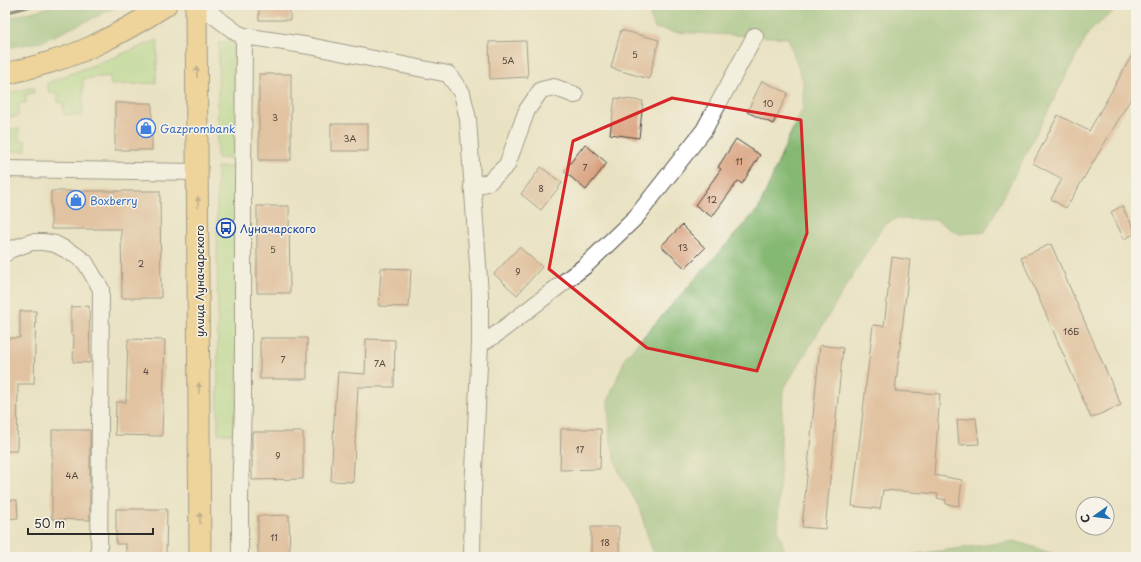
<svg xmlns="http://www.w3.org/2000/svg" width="1141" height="562" font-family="'Playpen Sans',sans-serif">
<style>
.green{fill:#a7d784;stroke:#698158}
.forest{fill:#85b872;stroke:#58724e}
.building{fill:#d79c78}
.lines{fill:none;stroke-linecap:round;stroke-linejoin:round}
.minor-casing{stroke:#484642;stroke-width:18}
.major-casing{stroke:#484642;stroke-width:23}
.minor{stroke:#fff;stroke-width:16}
.major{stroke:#f3c26a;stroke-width:21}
.rail{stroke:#2b2b2b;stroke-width:3}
.oneway{fill:#8f764a}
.marked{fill:none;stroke:#d62828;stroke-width:3;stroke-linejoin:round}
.labels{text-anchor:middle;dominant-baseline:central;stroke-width:3;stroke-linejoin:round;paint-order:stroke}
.number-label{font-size:9px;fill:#56473e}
.shop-label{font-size:11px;fill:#366cbe;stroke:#f7f3e8;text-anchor:start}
.transit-label{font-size:11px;fill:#164399;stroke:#f7f3e8;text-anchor:start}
.street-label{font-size:11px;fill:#2b2b2b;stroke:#f7f3e8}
</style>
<rect width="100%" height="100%" fill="#f7f3e8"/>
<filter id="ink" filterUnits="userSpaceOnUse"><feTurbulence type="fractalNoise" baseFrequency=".025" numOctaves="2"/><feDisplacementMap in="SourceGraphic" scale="8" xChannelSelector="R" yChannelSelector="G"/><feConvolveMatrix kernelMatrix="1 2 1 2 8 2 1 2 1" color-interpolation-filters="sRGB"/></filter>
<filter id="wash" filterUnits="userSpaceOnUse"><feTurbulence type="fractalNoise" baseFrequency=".012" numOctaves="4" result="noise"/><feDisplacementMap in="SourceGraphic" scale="16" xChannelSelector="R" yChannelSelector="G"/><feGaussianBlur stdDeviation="0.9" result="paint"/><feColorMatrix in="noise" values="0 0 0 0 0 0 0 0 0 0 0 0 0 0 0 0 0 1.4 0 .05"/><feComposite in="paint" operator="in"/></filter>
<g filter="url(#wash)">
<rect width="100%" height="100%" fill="#e9e2c2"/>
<g class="green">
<path d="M158 40 156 83 111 85 110 76 83 79V116L64 115 63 103 58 102V93H49L47 83Z"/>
<path d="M230 41 237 47 238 159 217 158 219 42Z"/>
<path d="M34 87V93L26 94V103H19L18 117H5V94Z"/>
<path d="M5 129H19V140L26 141V151H5Z"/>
<path d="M217 167H237V434H218Z"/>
</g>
<g class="forest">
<path d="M57 5H120L111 10 41 42 5 48V19Z"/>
<path d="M654 5H1121L1089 32 985 232 959 234 936 220 895 219 883 226 783 390 778 531 787 556 789 557H654L639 507 618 470 610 437 608 401 626 356 759 208 789 137 803 108V81L788 38 674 32 655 28 650 17Z"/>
<path d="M1015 541 1054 554 1057 557H892Z"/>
</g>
<g id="blocks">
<g class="building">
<rect x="259" y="5" width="31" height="15"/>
<path d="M621 30 659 40 649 79 611 68Z"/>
<path d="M526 41 528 77 490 79 489 42Z"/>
<path d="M1136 48V90L1066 208 1051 199 1062 179 1033 163 1058 115 1089 131Z"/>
<rect x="259" y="74" width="32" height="86"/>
<path d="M762 81 788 93 773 124 747 112Z"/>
<path d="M615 98 643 101 639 138 610 134Z"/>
<rect x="115" y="103" width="37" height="47"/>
<rect x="331" y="124" width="37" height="27"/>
<path d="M736 139 760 155 742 184 738 181 712 217 695 205 721 169 718 167Z"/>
<path d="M585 144 607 163 586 190 564 171Z"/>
<path d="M541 167 562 183 541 210 521 194Z"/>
<path d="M51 191H160L161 298H122L121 229H51Z"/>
<path d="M257 206H289L290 293H257Z"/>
<path d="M1122 206 1136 233 1124 239 1111 212Z"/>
<path d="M682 225 705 248 685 268 661 246Z"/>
<path d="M1051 244 1121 405 1091 418 1021 257Z"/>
<path d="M519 247 542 267 517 295 494 274Z"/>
<path d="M892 257 910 260 895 391 940 394 934 475 962 480 959 506 946 504V500L937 498 938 494 883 490 880 509 852 506 873 325 884 326Z"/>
<path d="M381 268 411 269 409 307 379 306Z"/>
<path d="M89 306 90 363 73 362 74 335H71V307Z"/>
<path d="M20 311H36L34 384H18L17 451H5V338H20Z"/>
<rect x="260" y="338" width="47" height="41"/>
<path d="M128 339 165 340 162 436 115 435 116 402H126Z"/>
<path d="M366 339 395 340 394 387H358L353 482 331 481 335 400H336L338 372 365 374Z"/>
<path d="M820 345 843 348 825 529 802 527Z"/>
<path d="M976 418 979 444 959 445 957 420Z"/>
<path d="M561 429H601L600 469 560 470Z"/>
<path d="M52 430H90V520L52 519Z"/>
<path d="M252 432H303V479L252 480Z"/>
<path d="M5 500H17L18 518 5 519Z"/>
<path d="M116 509H167L166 557H126V544H116Z"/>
<path d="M289 515 290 557H258V516Z"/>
<rect x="591" y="527" width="28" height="30"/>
</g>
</g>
</g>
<g filter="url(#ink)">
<use href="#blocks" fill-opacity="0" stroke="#484642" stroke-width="1"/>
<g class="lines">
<g class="minor-casing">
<g id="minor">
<path d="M206 5 209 12 237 33 244 36 310 46 448 74 462 93 468 119 480 294V344L473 491 472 557"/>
<path d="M5 169 198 172"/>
<path d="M472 187 489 182 507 165 527 110 541 90 554 87 575 95"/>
<path d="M5 254 9 250 32 242H43L55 244 74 254 85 262 101 289 99 557"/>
<path d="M480 344 494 336 585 266 636 217 704 130 755 36"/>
<path d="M240 557V496L243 407V183L244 36"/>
</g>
</g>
<g class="major-casing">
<g id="major">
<path d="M196 5 200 557"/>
<path d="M5 74C34 67 66 59 93 46 118 34 143 20 166 5"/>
</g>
</g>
<use href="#minor" class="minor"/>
<use href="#major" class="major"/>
<path class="rail" d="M5 13 35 5"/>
</g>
<defs><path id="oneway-solid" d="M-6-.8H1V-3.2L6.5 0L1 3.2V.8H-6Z"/></defs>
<g class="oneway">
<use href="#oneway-solid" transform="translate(197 72) rotate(-91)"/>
<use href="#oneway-solid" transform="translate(198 202) rotate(-90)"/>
<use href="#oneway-solid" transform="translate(199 388) rotate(-90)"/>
<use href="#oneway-solid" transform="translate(200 518) rotate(-90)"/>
</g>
</g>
<path d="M0 0H1141V562H0ZM672 98 801 120 807 233 757 371 647 348 549 269 573 141Z" fill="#e9e2c2" fill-opacity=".55" fill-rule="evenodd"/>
<path class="marked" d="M672 98 801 120 807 233 757 371 647 348 549 269 573 141Z"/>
<defs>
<g id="shop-ring" transform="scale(1)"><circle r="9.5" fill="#f7f3e8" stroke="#3f7fe0" stroke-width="1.5"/><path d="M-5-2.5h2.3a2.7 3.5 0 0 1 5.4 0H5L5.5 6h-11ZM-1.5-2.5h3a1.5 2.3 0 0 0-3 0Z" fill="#3f7fe0"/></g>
<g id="bus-ring" transform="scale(1)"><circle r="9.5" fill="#f7f3e8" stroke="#1a4fb4" stroke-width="1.5"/><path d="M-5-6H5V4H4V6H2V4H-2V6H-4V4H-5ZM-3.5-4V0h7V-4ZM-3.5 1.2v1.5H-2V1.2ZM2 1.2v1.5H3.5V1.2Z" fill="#1a4fb4"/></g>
</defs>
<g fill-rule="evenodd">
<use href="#shop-ring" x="146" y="128"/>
<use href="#shop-ring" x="76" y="200"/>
<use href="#bus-ring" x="226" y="228"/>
</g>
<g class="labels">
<g class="number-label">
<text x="635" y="54">5</text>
<text x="508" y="60">5А</text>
<text x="768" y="103">10</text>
<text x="275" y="117">3</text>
<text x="350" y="138">3А</text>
<text x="739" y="161">11</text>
<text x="585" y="167">7</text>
<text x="541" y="188">8</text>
<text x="712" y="199">12</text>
<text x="683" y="247">13</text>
<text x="273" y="249">5</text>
<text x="141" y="263">2</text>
<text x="518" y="271">9</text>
<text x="1071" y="331">16Б</text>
<text x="283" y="359">7</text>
<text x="380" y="363">7А</text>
<text x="146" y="371">4</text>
<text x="580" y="449">17</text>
<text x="278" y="455">9</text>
<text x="72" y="475">4А</text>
<text x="274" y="537">11</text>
<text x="605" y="542">18</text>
</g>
<g class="shop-label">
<text x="160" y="128">Gazprombank</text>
<text x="90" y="200">Boxberry</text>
</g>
<g class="transit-label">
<text x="240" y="228">Луначарского</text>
</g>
<g class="street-label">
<text transform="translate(199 281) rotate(-90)">улица Луначарского</text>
</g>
</g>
<rect width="1141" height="562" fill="none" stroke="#f7f3e8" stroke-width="20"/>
<g transform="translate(1095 516) rotate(256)"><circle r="19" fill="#f7f3e8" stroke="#a5a39c"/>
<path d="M0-3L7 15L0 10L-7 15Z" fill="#1f6fb2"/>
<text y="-6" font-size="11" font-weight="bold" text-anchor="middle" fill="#2b2b2b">С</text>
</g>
<path d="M28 528v6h125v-6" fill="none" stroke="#2b2b2b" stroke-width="2"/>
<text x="34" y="528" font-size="12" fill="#2b2b2b" stroke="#f7f3e8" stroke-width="3" paint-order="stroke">50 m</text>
</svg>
